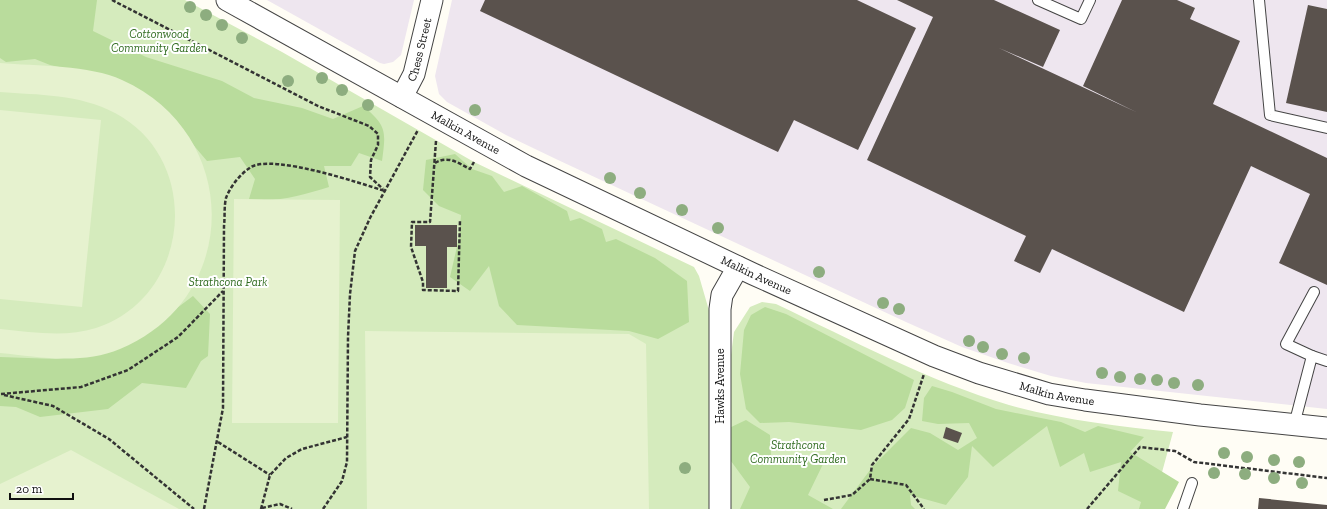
<svg xmlns="http://www.w3.org/2000/svg" width="1327" height="509" font-family="'Zilla Slab',serif">
<style>
.industrial{fill:#eee6ef}
.green{fill:#d5ebbd}
.forest{fill:#b9dc9c}
.pitch{fill:#e6f2cf}
.building{fill:#5a524d}
.lines{fill:none;stroke-linecap:round;stroke-linejoin:round}
.lane-casing{stroke:#444;stroke-width:12}
.street-casing{stroke:#444;stroke-width:23}
.path{stroke:#333;stroke-width:2.5;stroke-dasharray:4 2;stroke-linecap:butt}
.lane{stroke:#fff;stroke-width:10}
.street{stroke:#fff;stroke-width:21}
.tree{fill:#8dad7f}
.labels{text-anchor:middle;dominant-baseline:central;stroke-width:4;stroke-linejoin:round;paint-order:stroke}
.park-label{font-size:12px;font-style:italic;fill:#2f6b1f;stroke:#fff}
.street-label{font-size:12px;fill:#111;stroke:#fff}
</style>
<rect width="100%" height="100%" fill="#fffdf5"/>
<g class="industrial">
<path d="M267 0H414L401 55 393 62 384 64 380 63Z"/>
<path d="M452 0H1327V409L1086 383 1051 376 1008 363 962 347 906 322 558 160 506 135 447 102 439 94 435 76Z"/>
</g>
<g class="green">
<path d="M0 0H185L282 52 474 162 694 267 699 276 710 314 713 509H0Z"/>
<path d="M762 302 776 304C852 340 928 381 1009 405 1063 420 1118 426 1173 432L1152 509H731L729 370 734 332 750 307Z"/>
</g>
<g class="forest">
<path d="M0 0H97L93 31 146 57 222 81 254 98 302 108 333 119 363 106C387 126 386 131 382 161L359 153 351 166H324L329 187C303 195 276 203 249 199L255 179 240 157 207 161 190 141 110 78 50 65 35 59 6 62 0 58Z"/>
<path d="M455 154 472 169 492 176 504 192 522 186 567 211 570 221 580 218 602 229 606 242 616 239 655 258 687 281 689 322 658 339 629 331 517 325 499 306 489 266 470 291 450 277 459 238 461 215 439 206 423 190 426 160Z"/>
<path d="M193 296 210 314 208 356 201 361 186 388 142 383 108 409 40 417 16 407 0 406V357L56 359 88 355 161 320Z"/>
<path d="M765 307 786 314 914 380 905 408 892 420 861 430 789 422 760 423 746 409 740 374 744 330 751 315Z"/>
<path d="M932 386 952 392 996 409 1061 422 1085 432 1098 426 1144 437 1130 452 1179 482 1165 509H1139L1141 502 1118 491 1121 462 1090 472 1084 453 1060 467 1047 426 993 467 972 446 968 477 946 505 910 495 911 505 915 509H841L873 466 911 428 930 433 958 450 977 438 969 423 938 424 922 421 924 398Z"/>
<path d="M746 420 770 435 771 455 824 462 808 495 833 509H740L750 487 728 457 727 429Z"/>
</g>
<g class="pitch">
<path d="M0 63C36 66 90 65 122 80 242 134 242 298 120 349 82 365 39 357 0 353V329C32 332 65 338 96 328 191 297 204 160 115 113 80 94 38 95 0 92Z"/>
<path d="M0 110 101 120 82 307 0 299Z"/>
<path d="M234 199 340 200 338 423H232Z"/>
<path d="M365 331 629 334 646 344 649 509H367Z"/>
<path d="M71 450 179 509H0V484Z"/>
</g>
<g class="building">
<path d="M485 0H857L916 28 858 150 794 120 778 152 480 11Z"/>
<path d="M897 0H994L1060 30 1043 67 999 48 1136 112 1083 86 1122 0H1177L1195 8 1190 19 1240 41 1213 104 1327 158V285L1279 263 1310 194 1251 166 1184 312 1052 249 1040 273 1014 261 1026 236 867 160 933 17Z"/>
<path d="M1308 5 1327 9V112L1286 103Z"/>
<path d="M415 225H457V247H447V288H426V246H415Z"/>
<path d="M946 427 962 433 958 443 943 438Z"/>
<path d="M1259 498 1327 505V509H1258Z"/>
</g>
<g class="lines">
<g class="lane-casing">
<g id="lane">
<path d="M1038 0 1081 19 1090 0"/>
<path d="M1259 0 1270 115 1327 128"/>
<path d="M1312 356 1286 344 1314 292"/>
<path d="M1294 425 1312 356 1327 361"/>
<path d="M1183 509 1192 483"/>
</g>
</g>
<g class="street-casing">
<g id="street">
<path id="s1" d="M227 0 526 166 753 274 934 356 979 373 1049 394 1085 400 1200 415 1327 428"/>
<path id="s2" d="M402 97 414 74 432 0"/>
<path d="M720 509V309L722 295 738 267"/>
</g>
</g>
<g class="path">
<path d="M112 0 318 106 369 126 378 134V145L371 160 370 177 383 189"/>
<path d="M436 141 430 222H412L411 247 423 282V290L458 291 460 220"/>
<path d="M435 163C448 155 458 163 470 169L474 162"/>
<path d="M1 394 81 387 128 370 178 337 223 291"/>
<path d="M4 395 53 406 109 439 194 509"/>
<path d="M218 442 270 475"/>
<path d="M870 479 906 485 924 509"/>
<path d="M824 500 852 495 870 479 872 465 909 419 924 374"/>
<path d="M262 508 280 504 292 509"/>
<path d="M204 509 223 408 224 226C225 217 224 206 226 198 230 187 240 174 251 167 274 154 359 183 385 191"/>
<path d="M261 509 270 475 286 458 302 449 347 437"/>
<path d="M323 509 342 481 347 462 348 337 350 294 355 251 370 218 418 130"/>
<path d="M1087 509 1140 447 1175 451 1194 462 1327 478"/>
</g>
<use href="#lane" class="lane"/>
<use href="#street" class="street"/>
</g>
<g class="tree">
<circle cx="190" cy="7" r="6"/>
<circle cx="206" cy="15" r="6"/>
<circle cx="222" cy="25" r="6"/>
<circle cx="242" cy="38" r="6"/>
<circle cx="322" cy="78" r="6"/>
<circle cx="288" cy="81" r="6"/>
<circle cx="342" cy="90" r="6"/>
<circle cx="368" cy="105" r="6"/>
<circle cx="475" cy="110" r="6"/>
<circle cx="610" cy="178" r="6"/>
<circle cx="640" cy="193" r="6"/>
<circle cx="682" cy="210" r="6"/>
<circle cx="718" cy="228" r="6"/>
<circle cx="819" cy="272" r="6"/>
<circle cx="883" cy="303" r="6"/>
<circle cx="899" cy="309" r="6"/>
<circle cx="969" cy="341" r="6"/>
<circle cx="983" cy="347" r="6"/>
<circle cx="1002" cy="354" r="6"/>
<circle cx="1024" cy="358" r="6"/>
<circle cx="1102" cy="373" r="6"/>
<circle cx="1120" cy="377" r="6"/>
<circle cx="1140" cy="379" r="6"/>
<circle cx="1157" cy="380" r="6"/>
<circle cx="1174" cy="383" r="6"/>
<circle cx="1198" cy="385" r="6"/>
<circle cx="1224" cy="453" r="6"/>
<circle cx="1247" cy="457" r="6"/>
<circle cx="1274" cy="460" r="6"/>
<circle cx="1299" cy="462" r="6"/>
<circle cx="685" cy="468" r="6"/>
<circle cx="1214" cy="473" r="6"/>
<circle cx="1245" cy="474" r="6"/>
<circle cx="1274" cy="478" r="6"/>
<circle cx="1302" cy="483" r="6"/>
</g>
<g class="labels">
<g class="park-label">
<text x="159" y="34">Cottonwood<tspan x="159" dy="14">Community Garden</tspan></text>
<text x="228" y="282">Strathcona Park</text>
<text x="798" y="445">Strathcona<tspan x="798" dy="14">Community Garden</tspan></text>
</g>
<g class="street-label">
<text stroke="none"><textPath href="#s2" startOffset="51">Chess Street</textPath></text>
<text stroke="none"><textPath href="#s1" startOffset="273">Malkin Avenue</textPath></text>
<text stroke="none"><textPath href="#s1" startOffset="597">Malkin Avenue</textPath></text>
<text transform="translate(720 386) rotate(-90)">Hawks Avenue</text>
<text stroke="none"><textPath href="#s1" startOffset="921">Malkin Avenue</textPath></text>
</g>
</g>
<path d="M10 493v6h63v-6" fill="none" stroke="#111111" stroke-width="2"/>
<text x="16" y="493" font-size="12" fill="#111111" stroke="#ffffff" stroke-width="3" paint-order="stroke">20 m</text>
</svg>
